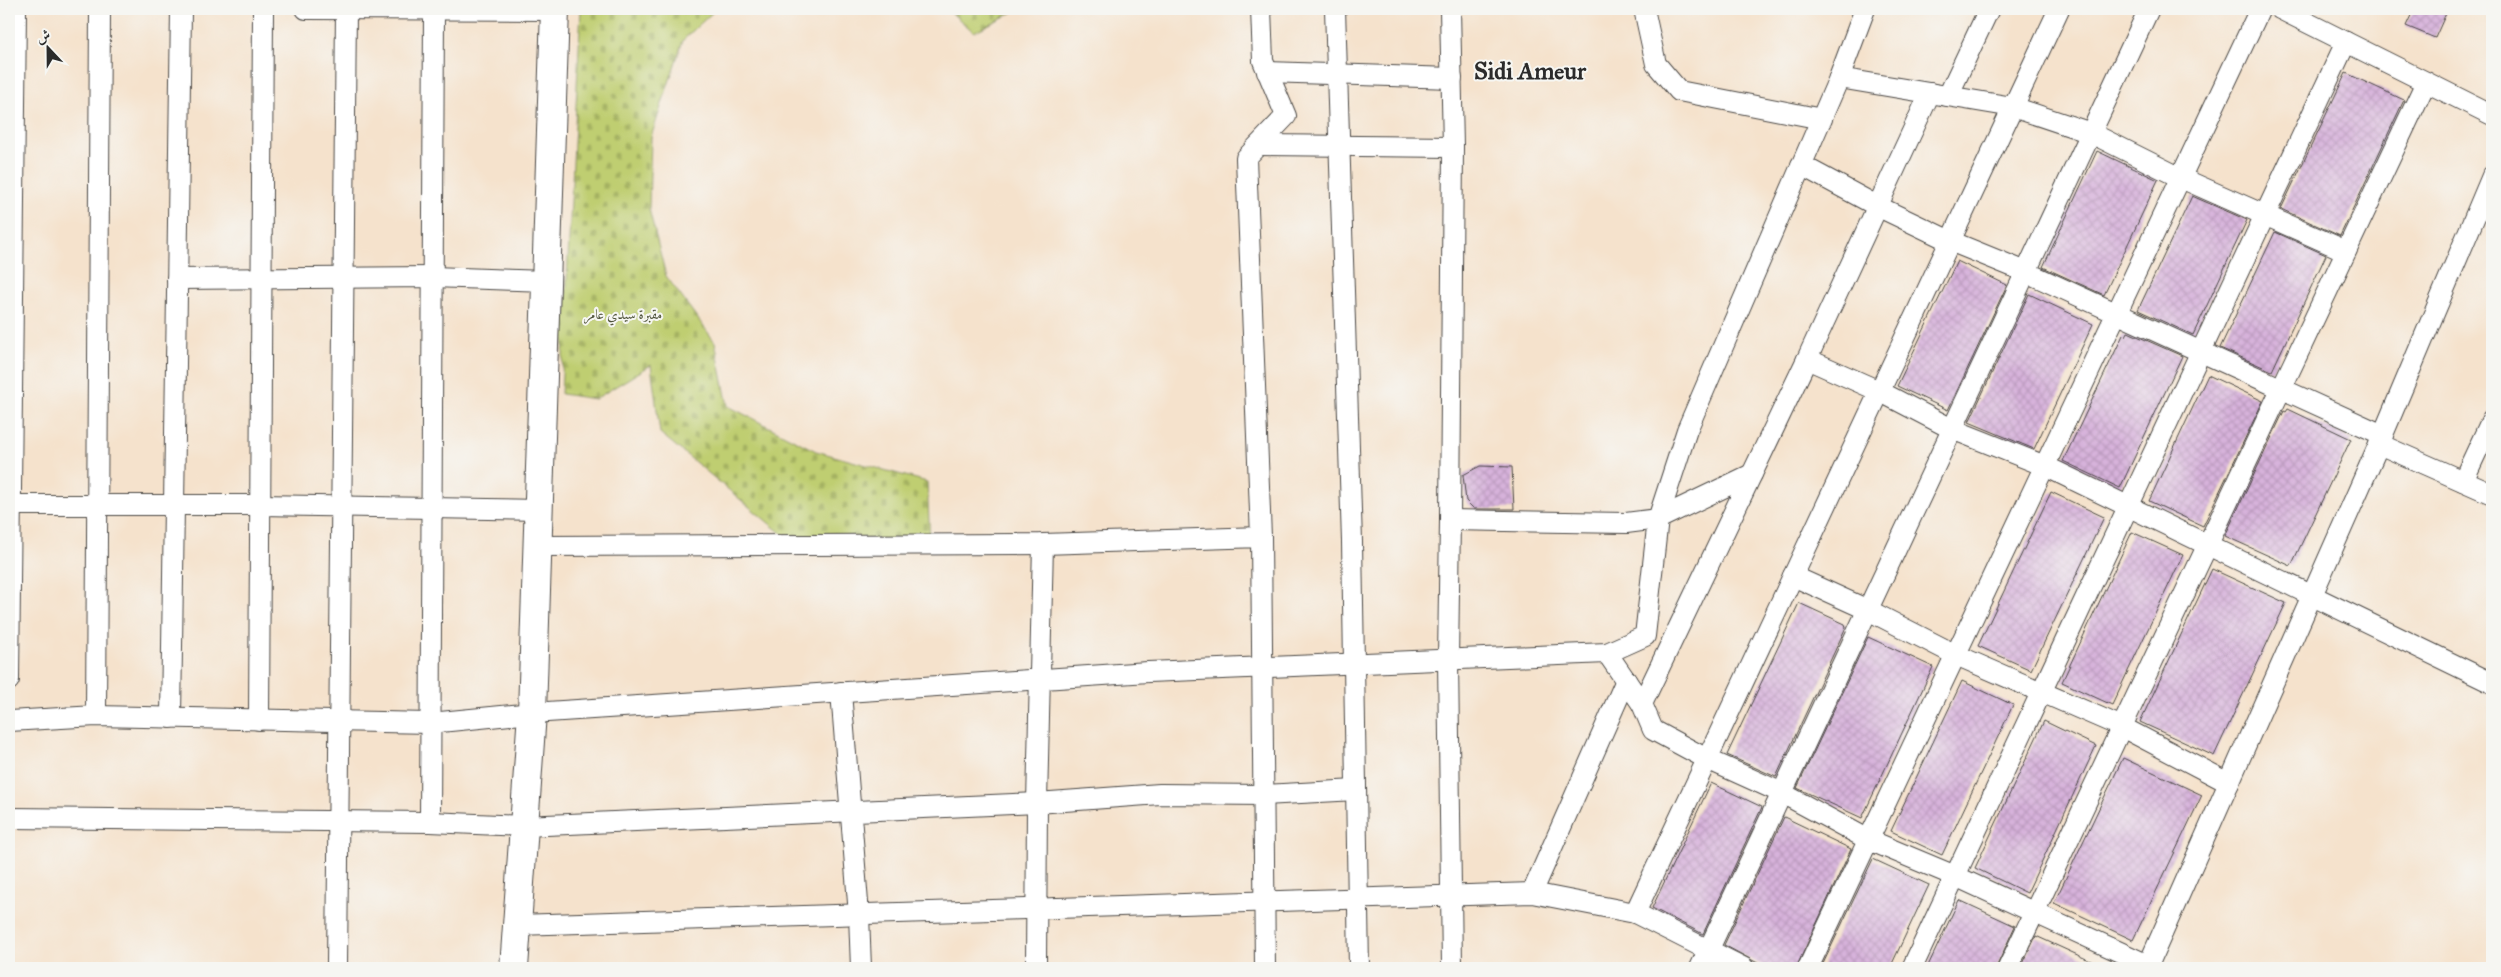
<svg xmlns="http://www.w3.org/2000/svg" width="2501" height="977" font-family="'IM FELL Great Primer',Amiri,serif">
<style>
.cemetery{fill:url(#cemetery-stones);stroke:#757c4e}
.building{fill:url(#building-cross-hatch)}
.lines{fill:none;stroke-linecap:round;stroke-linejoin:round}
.minor-casing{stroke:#494643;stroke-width:22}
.secondary-casing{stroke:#494643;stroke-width:30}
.minor{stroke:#fff;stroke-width:20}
.secondary{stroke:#fff;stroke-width:28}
.labels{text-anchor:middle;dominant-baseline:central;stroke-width:4;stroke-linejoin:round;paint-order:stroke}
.park-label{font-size:14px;fill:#50543c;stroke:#f6f6f2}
.town-label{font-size:24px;font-weight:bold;fill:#2b2b2b;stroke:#f6f6f2}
</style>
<defs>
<pattern id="cemetery-stones" width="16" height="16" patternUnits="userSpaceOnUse" patternTransform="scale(1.25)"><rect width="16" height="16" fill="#bfce71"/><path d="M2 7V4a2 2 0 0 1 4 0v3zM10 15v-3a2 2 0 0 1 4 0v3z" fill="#a4b162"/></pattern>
<pattern id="building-cross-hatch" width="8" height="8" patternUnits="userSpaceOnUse" patternTransform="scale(1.25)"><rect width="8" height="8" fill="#d7b2db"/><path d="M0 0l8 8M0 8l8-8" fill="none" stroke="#b999bc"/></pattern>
</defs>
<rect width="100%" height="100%" fill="#f6f6f2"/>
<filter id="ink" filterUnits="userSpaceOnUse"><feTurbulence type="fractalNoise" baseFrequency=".02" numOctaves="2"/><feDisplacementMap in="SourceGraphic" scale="10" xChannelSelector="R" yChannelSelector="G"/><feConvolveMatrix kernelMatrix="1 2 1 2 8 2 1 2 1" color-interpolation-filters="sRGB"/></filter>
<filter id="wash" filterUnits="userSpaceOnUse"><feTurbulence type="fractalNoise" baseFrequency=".0096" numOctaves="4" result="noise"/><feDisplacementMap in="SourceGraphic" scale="20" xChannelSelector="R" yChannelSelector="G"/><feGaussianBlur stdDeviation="1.12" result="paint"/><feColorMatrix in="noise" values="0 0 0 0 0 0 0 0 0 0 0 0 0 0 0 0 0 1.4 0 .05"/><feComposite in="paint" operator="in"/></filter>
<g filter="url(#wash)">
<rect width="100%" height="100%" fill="#f5e2cc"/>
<g class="cemetery">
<path d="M581 9H716L683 40 651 137 649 209 666 276 715 342 728 406 816 451 927 482 930 542 793 543 660 433 651 365 595 399 561 394Z"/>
<path d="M947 9H1019L974 32Z"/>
</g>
<g id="blocks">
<g class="building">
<path d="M2414 9H2448L2435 38 2406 26Z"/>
<path d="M2346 73 2404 100 2340 236 2281 209Z"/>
<path d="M2097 151 2158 180 2104 295 2043 267Z"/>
<path d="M2192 196 2247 220 2193 335 2138 310Z"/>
<path d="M2275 232 2326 255 2272 371 2220 348Z"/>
<path d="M1957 261 2007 285 1948 410 1897 386Z"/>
<path d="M2029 294 2093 324 2034 449 1969 422Z"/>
<path d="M2128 332 2182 356 2120 488 2063 461 2123 335 2126 336Z"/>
<path d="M2208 375 2263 401 2203 526 2149 501Z"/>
<path d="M2288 409 2351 439 2291 566 2225 536 2284 411 2286 412Z"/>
<path d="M1480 466 1512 467 1514 509H1474L1466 501 1463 475Z"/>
<path d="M2051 492 2104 517 2031 670 1978 646Z"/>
<path d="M2132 532 2183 555 2112 705 2062 682Z"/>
<path d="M2212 569 2286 603 2214 756 2140 722Z"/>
<path d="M1799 603 1845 624 1846 627 1776 777 1727 755Z"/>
<path d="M1868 637 1933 667 1862 818 1797 788Z"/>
<path d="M1962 681 2013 705 1942 855 1891 831Z"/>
<path d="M2044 721 2096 746 2027 893 1975 868Z"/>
<path d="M2123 758 2202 795 2133 940 2054 903Z"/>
<path d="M1711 783 1762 807 1703 934 1652 908Z"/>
<path d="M1784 817 1851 849 1796 968H1767L1724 945Z"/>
<path d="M1873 859 1929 885 1890 968H1821Z"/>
<path d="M1959 900 2015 926 1996 968H1927Z"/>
<path d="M2036 936 2106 968H2021Z"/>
</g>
</g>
</g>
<g filter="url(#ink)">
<use href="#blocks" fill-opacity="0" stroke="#494643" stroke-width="1"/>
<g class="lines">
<g class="minor-casing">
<g id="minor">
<path d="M306 9 555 10"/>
<path d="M1261 9 1263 61 1286 116 1246 158 1261 537"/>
<path d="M1335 9 1352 542 1359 968"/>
<path d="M1644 9 1656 64 1679 91 1822 119"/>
<path d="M1865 9 1839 78 2013 107 2091 133 2181 178 2346 251"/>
<path d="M2280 9 2492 115"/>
<path d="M1267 72 1452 78"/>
<path d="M1930 93 1807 359 1879 391 1952 429 2045 466 2492 683"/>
<path d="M1948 96 1989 9"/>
<path d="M1259 145 1453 147"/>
<path d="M1801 165 1877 206 1950 241 2026 272 2383 435"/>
<path d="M177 279 433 277 546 281"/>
<path d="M2379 444 2492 494"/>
<path d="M2463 481 2492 419"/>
<path d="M9 505H260L539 510"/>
<path d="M1450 520 1453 147 1450 9"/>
<path d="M537 546 1043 544 1261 537 1265 968"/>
<path d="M1793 576 1868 610 1956 655 2122 727 2229 783"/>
<path d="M1607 653 1642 704 1807 359"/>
<path d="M9 680 16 9"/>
<path d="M841 692 859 915 861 968"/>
<path d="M1642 704 1653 730 1707 759 1782 793 1869 840 1955 876 2148 965"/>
<path d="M96 716 100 9"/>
<path d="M171 718 181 9"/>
<path d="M259 720 263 9"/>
<path d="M9 721 96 716 430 723 532 713 1148 672 1607 653 1645 636 1658 519 1752 474"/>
<path d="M9 818 430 822 524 826 1037 803 1160 794 1264 795 1356 790"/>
<path d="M430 822 434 9"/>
<path d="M1532 893 1626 680"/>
<path d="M517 925 1532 893 1635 913"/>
<path d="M337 967 346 9"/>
<path d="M1036 968 1037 803 1043 544"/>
<path d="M1452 968 1448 660 1450 520 1626 523 1658 519 1687 430 1839 78"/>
<path d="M1700 968 2149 9"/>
<path d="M1744 968 1635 913 2059 9"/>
<path d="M1808 968 2260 9"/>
<path d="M1912 968 2346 42"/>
<path d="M2008 968 2426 82"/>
<path d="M2147 968 2379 444 2492 176"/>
</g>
</g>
<g class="secondary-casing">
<path id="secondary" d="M514 968 532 713 555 9"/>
</g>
<use href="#minor" class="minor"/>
<use href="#secondary" class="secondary"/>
</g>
</g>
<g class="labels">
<g class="park-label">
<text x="623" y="314">مقبرة سيدي عامر</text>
</g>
<g class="town-label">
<text x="1530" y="71">Sidi Ameur</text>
</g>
</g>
<rect width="2501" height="977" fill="none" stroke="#f6f6f2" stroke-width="30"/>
<g transform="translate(48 48) rotate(338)" stroke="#f6f6f2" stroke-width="4" paint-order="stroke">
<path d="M0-4L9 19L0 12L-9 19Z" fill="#2b2b2b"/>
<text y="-8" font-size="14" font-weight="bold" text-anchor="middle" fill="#2b2b2b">ش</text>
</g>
</svg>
